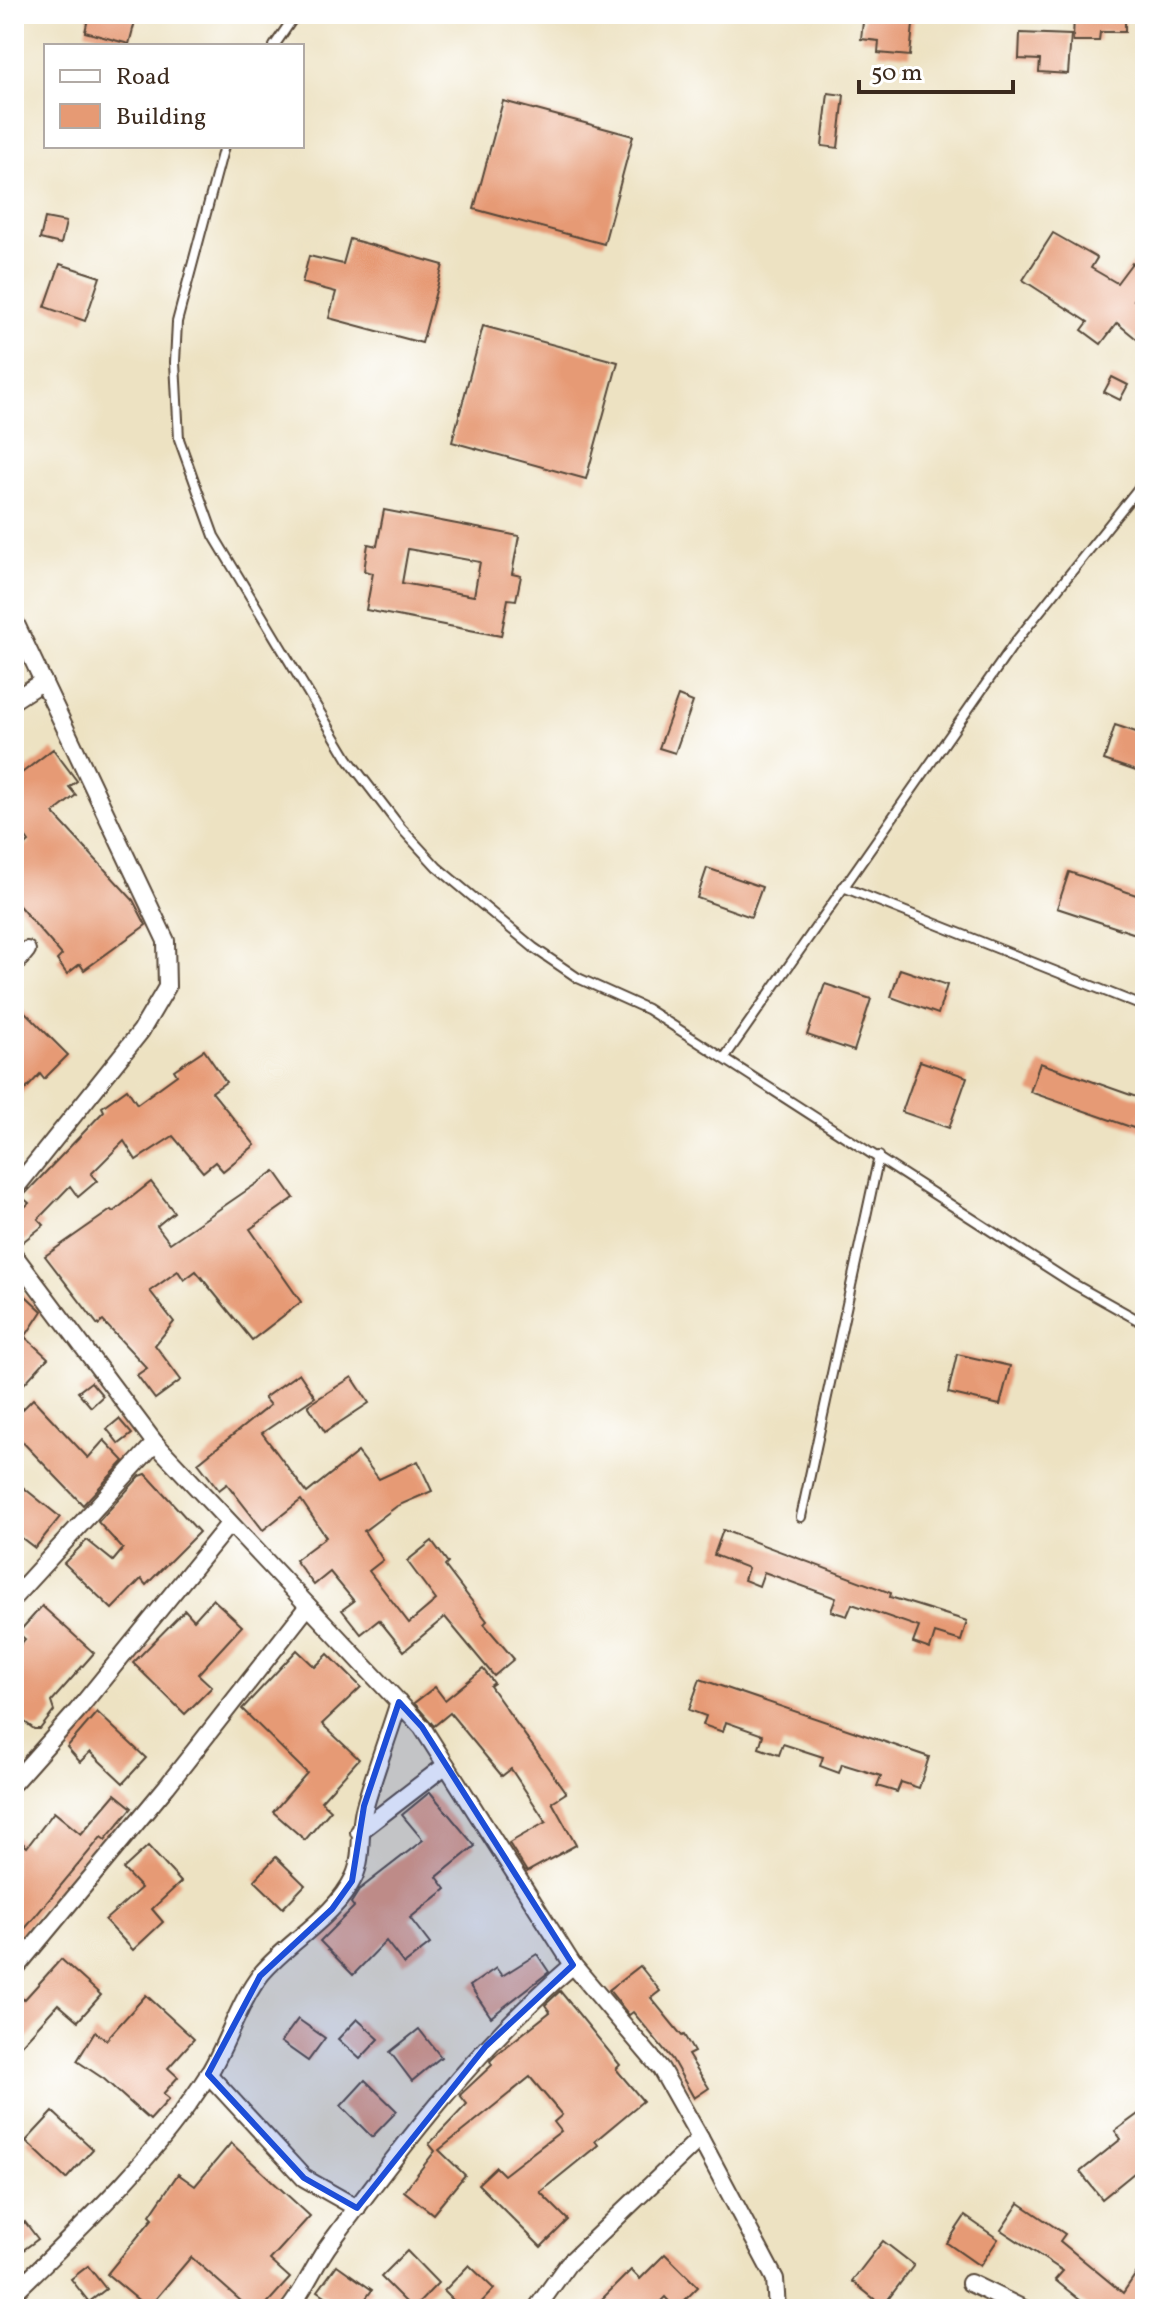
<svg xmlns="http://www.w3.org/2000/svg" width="1159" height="2323" font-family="Vollkorn,serif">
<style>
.building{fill:#e69a74;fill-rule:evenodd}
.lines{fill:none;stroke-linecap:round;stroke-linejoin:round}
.lane-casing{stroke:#564637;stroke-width:12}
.street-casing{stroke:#564637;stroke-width:20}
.lane{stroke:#fff;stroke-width:8}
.street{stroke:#fff;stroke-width:16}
.marked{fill:#1d4ed8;fill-opacity:0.2;stroke:#1d4ed8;stroke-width:6;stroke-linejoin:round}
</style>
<rect width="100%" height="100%" fill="#fff"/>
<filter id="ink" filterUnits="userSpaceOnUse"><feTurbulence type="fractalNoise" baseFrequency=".0125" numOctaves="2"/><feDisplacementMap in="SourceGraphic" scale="16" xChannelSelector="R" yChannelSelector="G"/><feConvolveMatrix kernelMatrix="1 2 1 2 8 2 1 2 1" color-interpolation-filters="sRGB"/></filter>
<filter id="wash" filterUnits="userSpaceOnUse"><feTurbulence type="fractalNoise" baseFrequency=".006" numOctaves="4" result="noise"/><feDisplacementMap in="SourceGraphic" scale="32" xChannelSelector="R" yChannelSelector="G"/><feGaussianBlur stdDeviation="1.8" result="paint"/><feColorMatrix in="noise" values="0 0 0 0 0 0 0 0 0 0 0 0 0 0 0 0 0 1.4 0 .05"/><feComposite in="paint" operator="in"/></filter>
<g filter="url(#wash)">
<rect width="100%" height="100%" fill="#ede2c2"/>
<g id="blocks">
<g class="building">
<path d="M89 14H137L129 44 85 32Z"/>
<path d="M864 14H914L910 56 878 53 879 41 861 39Z"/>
<path d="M1074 14H1125V32H1100L1099 41H1073Z"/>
<path d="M1020 33 1071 35 1068 74 1039 72 1040 60 1019 59Z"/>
<path d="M828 93 844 95 838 148 822 146Z"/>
<path d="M503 101 633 136 604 244 474 209Z"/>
<path d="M45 218 66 222 61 244 40 239Z"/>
<path d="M1053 233 1097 258 1091 268 1117 283 1132 263 1145 272V284L1134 300 1145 308V346L1117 323 1101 344 1082 330 1088 322 1023 280Z"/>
<path d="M350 239 443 265 422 343 329 318 336 292 302 283 309 256 343 264Z"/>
<path d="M60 264 100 277 85 321 45 307Z"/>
<path d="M483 326 618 362 586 479 452 442Z"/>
<path d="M1112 377 1128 385 1120 400 1104 392Z"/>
<path d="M384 510 519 536 512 574 521 576 516 600 508 599 501 636 366 610 373 573 364 571 368 544 377 546ZM408 549 480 562 474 596 402 583Z"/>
<path d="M678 696 693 702 675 753 659 748Z"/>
<path d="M1115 725 1145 735V774L1104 760Z"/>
<path d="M53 749 77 781 69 787 76 795 53 813 133 900 146 925 84 970 80 964 67 974 57 960 62 955 14 900V855L29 842 14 821V807L21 801 14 792V779Z"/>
<path d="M707 868 762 887 751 917 697 898Z"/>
<path d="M1069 872 1145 898V937L1057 908Z"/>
<path d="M900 969 947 985 938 1014 891 997Z"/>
<path d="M825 984 871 999 854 1051 807 1035Z"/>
<path d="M14 1001 68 1055 44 1079 40 1074 14 1102Z"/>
<path d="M204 1050 226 1082 212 1092 255 1145 223 1171 215 1162 203 1172 173 1136 136 1160 124 1141 91 1174 97 1181 78 1197 70 1186 38 1219 44 1225 19 1245 14 1244V1217L29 1203 22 1197 104 1111 102 1107 127 1089 137 1104 177 1075 174 1070Z"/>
<path d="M920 1061 967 1077 949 1128 902 1112Z"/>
<path d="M1040 1063 1145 1100V1132L1030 1092Z"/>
<path d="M275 1171 294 1198 250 1229 301 1302 252 1340 196 1271 184 1280 178 1271 150 1291 174 1322 155 1345 181 1380 155 1399 137 1375 147 1368 103 1321 98 1325 45 1256 111 1210 113 1212 151 1182 174 1212 157 1226 170 1243Z"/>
<path d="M14 1285 42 1311 25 1337 48 1358 24 1384 14 1376Z"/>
<path d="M957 1354 1010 1366 1000 1405 948 1393Z"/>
<path d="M299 1373 315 1397 262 1433 307 1493 358 1452 379 1479 418 1461 432 1491 397 1506 364 1531 383 1560 369 1571 409 1623 436 1600 407 1561 432 1541 448 1563 445 1566 487 1621 484 1624 514 1659 494 1676 445 1617 404 1651 379 1620 361 1634 342 1610 354 1601 330 1572 314 1585 295 1560 326 1537 301 1500 263 1530 227 1484 219 1490 198 1463 270 1405 264 1398Z"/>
<path d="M352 1377 369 1403 325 1432 308 1405Z"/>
<path d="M91 1382 103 1396 91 1407 78 1392Z"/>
<path d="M33 1399 88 1458 104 1440 124 1461 83 1505 14 1433V1418Z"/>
<path d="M119 1419 132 1434 119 1444 107 1429Z"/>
<path d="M146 1474 199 1532 146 1585 141 1579 112 1609 64 1563 87 1540 113 1561 123 1549 98 1522 140 1476Z"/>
<path d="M14 1480 60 1517 35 1548 14 1532Z"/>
<path d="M723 1530 891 1593 890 1597 967 1621 961 1641 935 1633 930 1649 913 1643 919 1627 852 1604 847 1616 831 1611 836 1598 764 1572 759 1586 744 1580 748 1568 714 1555Z"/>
<path d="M213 1599 242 1626 198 1674 212 1687 185 1714 133 1663 185 1610 194 1620Z"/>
<path d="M42 1606 94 1653 51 1702 54 1711 40 1729H34L17 1716 25 1707 14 1698V1652L25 1639 18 1633Z"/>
<path d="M297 1650 315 1667 328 1654 361 1687 322 1724 359 1759 321 1801 331 1810 305 1840 273 1812 307 1773 242 1709Z"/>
<path d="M483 1669 494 1683 490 1686 566 1793 552 1802 576 1845 527 1872 509 1843 546 1822 511 1769 502 1776 450 1713 434 1726 414 1703 435 1687 445 1700Z"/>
<path d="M700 1679 929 1757 919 1788 901 1782 897 1792 877 1786 881 1776 842 1764 839 1773 820 1766 823 1757 783 1744 779 1755 759 1748 763 1735 726 1722 723 1732 703 1725 706 1716 689 1710Z"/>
<path d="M97 1712 146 1758 123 1783 90 1752 80 1762 67 1747Z"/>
<path d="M430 1792 475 1846 437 1877 446 1889 410 1918 430 1944 404 1964 386 1941 353 1975 320 1941 354 1907 351 1903 360 1889 423 1840 402 1815Z"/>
<path d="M115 1794 132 1808 105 1840 101 1837 14 1942V1835L27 1847 54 1812 81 1834Z"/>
<path d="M148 1846 181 1882 152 1909 163 1922 133 1950 105 1920 141 1888 123 1869Z"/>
<path d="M276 1857 305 1885 283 1908 254 1880Z"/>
<path d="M537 1954 549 1972 491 2017 470 1986 496 1968 502 1976Z"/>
<path d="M61 1959 101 1995 78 2021 58 2004 14 2053V1991L24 2000Z"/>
<path d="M640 1966 660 1991 651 1998 682 2036 684 2035 694 2052 688 2055 709 2088 694 2098 672 2059 633 2012 629 2015 609 1990Z"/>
<path d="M560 1991 620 2065 616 2069 643 2101 595 2141 598 2145 540 2192 568 2220 541 2247 478 2184 496 2167 504 2175 561 2131 554 2122 562 2115 530 2077 439 2150 465 2175 433 2214 404 2191 435 2151 429 2144 467 2104 460 2095 492 2065 490 2061 497 2054 550 2012 545 2005Z"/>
<path d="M146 1995 194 2039 168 2068 178 2077 163 2094 169 2099 150 2120 104 2079 77 2061 95 2032 106 2040Z"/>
<path d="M298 2019 325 2038 308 2061 281 2042Z"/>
<path d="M357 2019 379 2039 360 2059 338 2039Z"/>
<path d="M419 2029 441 2057 412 2081 390 2052Z"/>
<path d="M365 2080 397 2111 372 2137 341 2106Z"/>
<path d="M1145 2109V2164L1102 2199 1080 2172 1121 2139 1115 2131Z"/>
<path d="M53 2112 93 2149 66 2179 26 2141Z"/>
<path d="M231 2143 310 2216 270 2260 290 2278 262 2309H250L191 2257 148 2308 107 2274 153 2218 150 2215 178 2174 195 2186Z"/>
<path d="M1019 2203 1065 2234 1060 2241 1123 2293 1145 2260V2309H1091L1055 2280 1063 2271 1001 2230Z"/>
<path d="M965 2216 998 2239 980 2266 947 2243Z"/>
<path d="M25 2222 38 2239 14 2257V2231Z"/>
<path d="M883 2241 914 2265 883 2306 852 2281Z"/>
<path d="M407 2251 438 2283 413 2309 381 2277Z"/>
<path d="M665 2254 698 2287 676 2309 665 2297 653 2309H592L631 2270 640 2279Z"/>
<path d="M337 2265 372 2290 358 2309H325L331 2300 318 2291Z"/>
<path d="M469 2265 494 2289 475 2309H462L444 2291Z"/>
<path d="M88 2266 106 2289 89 2302 71 2279Z"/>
</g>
</g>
</g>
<g filter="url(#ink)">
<use href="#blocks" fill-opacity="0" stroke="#564637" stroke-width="2"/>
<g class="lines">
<g class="lane-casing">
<g id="lane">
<path d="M274 46 296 14"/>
<path d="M224 146 177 322 175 362 179 439 214 536 348 759 401 828 437 867 534 948 578 978 647 1009 1072 1283 1145 1324"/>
<path d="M843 887 1145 1007"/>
<path d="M725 1057 1016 641 1145 480"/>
<path d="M801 1517 879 1156"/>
</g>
</g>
<g class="street-casing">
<g id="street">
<path d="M14 620 166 941 167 987 141 1031 14 1190"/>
<path d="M14 700 43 681"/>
<path d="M14 966 27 950"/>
<path d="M14 1255 155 1443 422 1727 573 1965 661 2069 700 2138 568 2264 536 2309"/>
<path d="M14 1597 155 1443"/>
<path d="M14 1782 77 1711 229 1524"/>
<path d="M359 1832 446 1765"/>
<path d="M14 1970 167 1786 308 1606"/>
<path d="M208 2074 304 2178 357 2208"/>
<path d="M700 2138 775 2279 777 2309"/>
<path d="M970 2283 1024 2309"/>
<path d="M14 2293C82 2227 157 2156 208 2075 228 2043 238 2003 262 1973 291 1939 334 1918 354 1877 364 1856 358 1829 365 1806 375 1771 388 1737 399 1702"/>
<path d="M289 2309C306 2288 315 2263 331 2242 405 2142 478 2046 573 1965"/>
</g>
</g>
<use href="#lane" class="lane"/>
<use href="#street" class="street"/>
</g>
</g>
<path class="marked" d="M399 1702 422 1727 573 1965 486 2046 357 2208 304 2178 208 2074 260 1976 332 1909 352 1881 364 1806Z"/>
<rect width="1159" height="2323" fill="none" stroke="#fff" stroke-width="48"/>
<rect x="44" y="44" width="260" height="104" fill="#ffffff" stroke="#b1aaa5" stroke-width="2"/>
<rect x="60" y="70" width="40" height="12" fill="#ffffff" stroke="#b1aaa5" stroke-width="2"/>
<text x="116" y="84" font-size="24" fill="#3b2a1e">Road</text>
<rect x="60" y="104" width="40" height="24" fill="#e69a74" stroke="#b1aaa5" stroke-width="2"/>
<text x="116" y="124" font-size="24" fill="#3b2a1e">Building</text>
<path d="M859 80v12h154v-12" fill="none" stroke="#3b2a1e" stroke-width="4"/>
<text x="871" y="80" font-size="24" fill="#3b2a1e" stroke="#ffffff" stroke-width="6" paint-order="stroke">50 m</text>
</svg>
